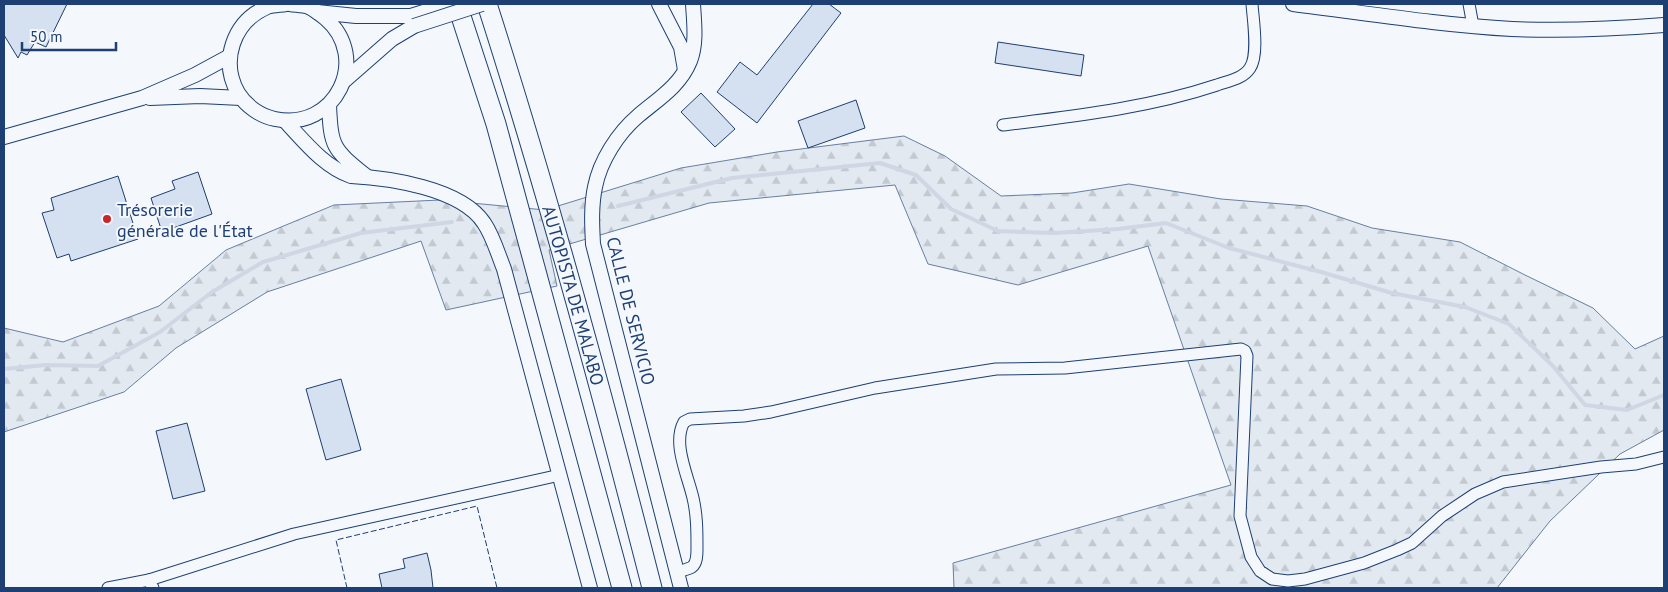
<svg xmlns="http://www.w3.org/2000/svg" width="1668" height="592" font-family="'PT Sans',sans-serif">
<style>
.forest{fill:url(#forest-firs);stroke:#687fa3}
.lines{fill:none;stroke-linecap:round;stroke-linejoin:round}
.stream{stroke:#cfd7e4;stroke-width:4}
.building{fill:#d5e0f0;stroke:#1d3f73}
.minor-casing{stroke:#1d3f73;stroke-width:13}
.tertiary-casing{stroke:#1d3f73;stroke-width:16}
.trunk-casing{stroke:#1d3f73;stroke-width:21}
.minor{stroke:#f4f7fb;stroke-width:11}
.tertiary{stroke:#f4f7fb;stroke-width:14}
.trunk{stroke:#f4f7fb;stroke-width:19}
.tertiary-bridge-casing{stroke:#1d3f73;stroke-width:16;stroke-linecap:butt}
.tertiary-bridge{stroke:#f4f7fb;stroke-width:14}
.fence{stroke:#1d3f73;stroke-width:1;stroke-dasharray:6 2.5;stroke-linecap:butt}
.poi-dot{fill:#c62828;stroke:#f4f7fb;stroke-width:2}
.labels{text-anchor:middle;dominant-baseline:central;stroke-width:4;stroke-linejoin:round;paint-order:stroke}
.poi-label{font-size:18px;fill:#1d3f73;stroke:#f4f7fb;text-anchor:start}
.street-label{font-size:18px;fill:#1d3f73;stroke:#f4f7fb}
</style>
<defs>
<pattern id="forest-firs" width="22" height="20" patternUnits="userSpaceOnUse" patternTransform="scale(1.25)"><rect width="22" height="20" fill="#e3e9f0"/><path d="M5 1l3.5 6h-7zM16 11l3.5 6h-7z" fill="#c2c9d1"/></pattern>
</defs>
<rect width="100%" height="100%" fill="#f4f7fb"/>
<path class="forest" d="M904 136 945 156 1001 196 1072 193 1129 184 1221 199 1307 206 1372 228 1460 242 1525 275 1593 308 1635 349 1664 336V430L1620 454 1550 521 1497 588H954L953 563 1231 485 1148 246 1018 285 928 264 895 185 709 203 549 250 557 286 446 310 421 241 267 292 176 348 124 392 4 432V328L63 342 159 306 226 250 334 205 440 200 545 210 681 168 777 152Z"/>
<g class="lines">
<g class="stream">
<path d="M618 206 732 178 880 163 916 175 951 209 998 231 1055 233 1118 229 1166 223 1229 248 1321 272 1392 293 1465 307 1509 324 1553 366 1585 405 1627 410 1664 395"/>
<path d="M4 369 46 365 98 366 160 332 212 292 263 262 361 233 452 222"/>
</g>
</g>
<g class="building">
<path d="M4 4H67L46 47 35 42 27 55 21 52 18 58 4 35Z"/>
<path d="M813 4H829L841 13 757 123 717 92 740 62 757 75Z"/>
<path d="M998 42 1084 55 1081 76 995 63Z"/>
<path d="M701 93 735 129 715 147 681 112Z"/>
<path d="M856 100 865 128 808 148 798 121Z"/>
<path d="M198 172 212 214 162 232 151 198 175 189 172 181Z"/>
<path d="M118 176 138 239 71 261 69 254 57 258 42 213 54 210 51 198Z"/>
<path d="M341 379 361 450 326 460 306 389Z"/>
<path d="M187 423 205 491 173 499 156 431Z"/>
<path d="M427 553 431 570 433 588H382L379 574 405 568 403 559Z"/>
</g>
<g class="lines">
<g class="minor-casing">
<g id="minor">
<path d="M1469 4 1473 26"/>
<path d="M1003 125C1075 116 1148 108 1217 85 1228 81 1243 79 1250 68 1259 55 1253 19 1252 4"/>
<path d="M677 572C681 571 688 569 692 567 697 563 697 555 697 549 697 531 697 515 693 498 688 476 672 443 684 422L690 419 744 416 771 412 875 388 996 369 1065 368 1241 349 1245 351 1247 356 1240 516 1251 557 1260 571 1272 579 1288 581 1305 579 1364 563 1397 550 1412 543 1442 516 1475 494 1503 482 1601 467 1636 464 1664 457"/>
<path d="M108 588 149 580"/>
<path d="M153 588 149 580 294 534 560 475"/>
</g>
</g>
<g class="tertiary-casing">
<g id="tertiary">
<path d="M286 4C280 5 273 5 267 7 233 22 220 61 238 93 246 106 260 116 275 119 335 132 372 58 325 18 320 14 315 10 309 7 303 5 296 5 290 4"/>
<path d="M659 4 681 47 685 70"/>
<path d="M1293 4C1366 13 1439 25 1512 29 1563 31 1614 29 1664 25"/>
<path d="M317 12 356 16H411L449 4"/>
<path d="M344 81 392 39 414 26"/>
<path d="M150 98 200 96 241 98"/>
<path d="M329 105C331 148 333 149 366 176"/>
<path d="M285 121C304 141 324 167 351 176 389 178 461 188 484 223 493 236 498 254 504 269L590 588"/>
<path d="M4 137 142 98 195 75 230 56"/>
<path d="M681 588 593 244C592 225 591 206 595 187 600 161 618 133 638 116 658 99 680 86 690 61 697 43 694 22 693 4"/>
</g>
</g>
<g class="trunk-casing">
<g id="trunk">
<path d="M457 4 496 124 622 588"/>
<path id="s1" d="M487 4C549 197 602 392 652 588"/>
</g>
</g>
<use href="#minor" class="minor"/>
<use href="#tertiary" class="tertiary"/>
<use href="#trunk" class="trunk"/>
<g class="tertiary-bridge-casing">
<path id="tertiary-bridge" d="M414 26 482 4"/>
</g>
<use href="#tertiary-bridge" class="tertiary-bridge"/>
<path class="fence" d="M347 588 336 540 477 506 497 588"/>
</g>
<circle class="poi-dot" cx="107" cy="219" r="5"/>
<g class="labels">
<g class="poi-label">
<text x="117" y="209">Trésorerie<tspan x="117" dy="21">générale de l'État</tspan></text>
</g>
<g class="street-label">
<text stroke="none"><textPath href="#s1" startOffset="304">AUTOPISTA DE MALABO</textPath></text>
<text transform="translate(631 311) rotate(76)">CALLE DE SERVICIO</text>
</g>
</g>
<rect width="1668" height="592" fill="none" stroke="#1d3f73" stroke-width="10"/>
<path d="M22 42v8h94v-8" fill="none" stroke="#1d3f73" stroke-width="2.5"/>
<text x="30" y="42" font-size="15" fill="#1d3f73" stroke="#f4f7fb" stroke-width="4" paint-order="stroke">50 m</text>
</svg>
